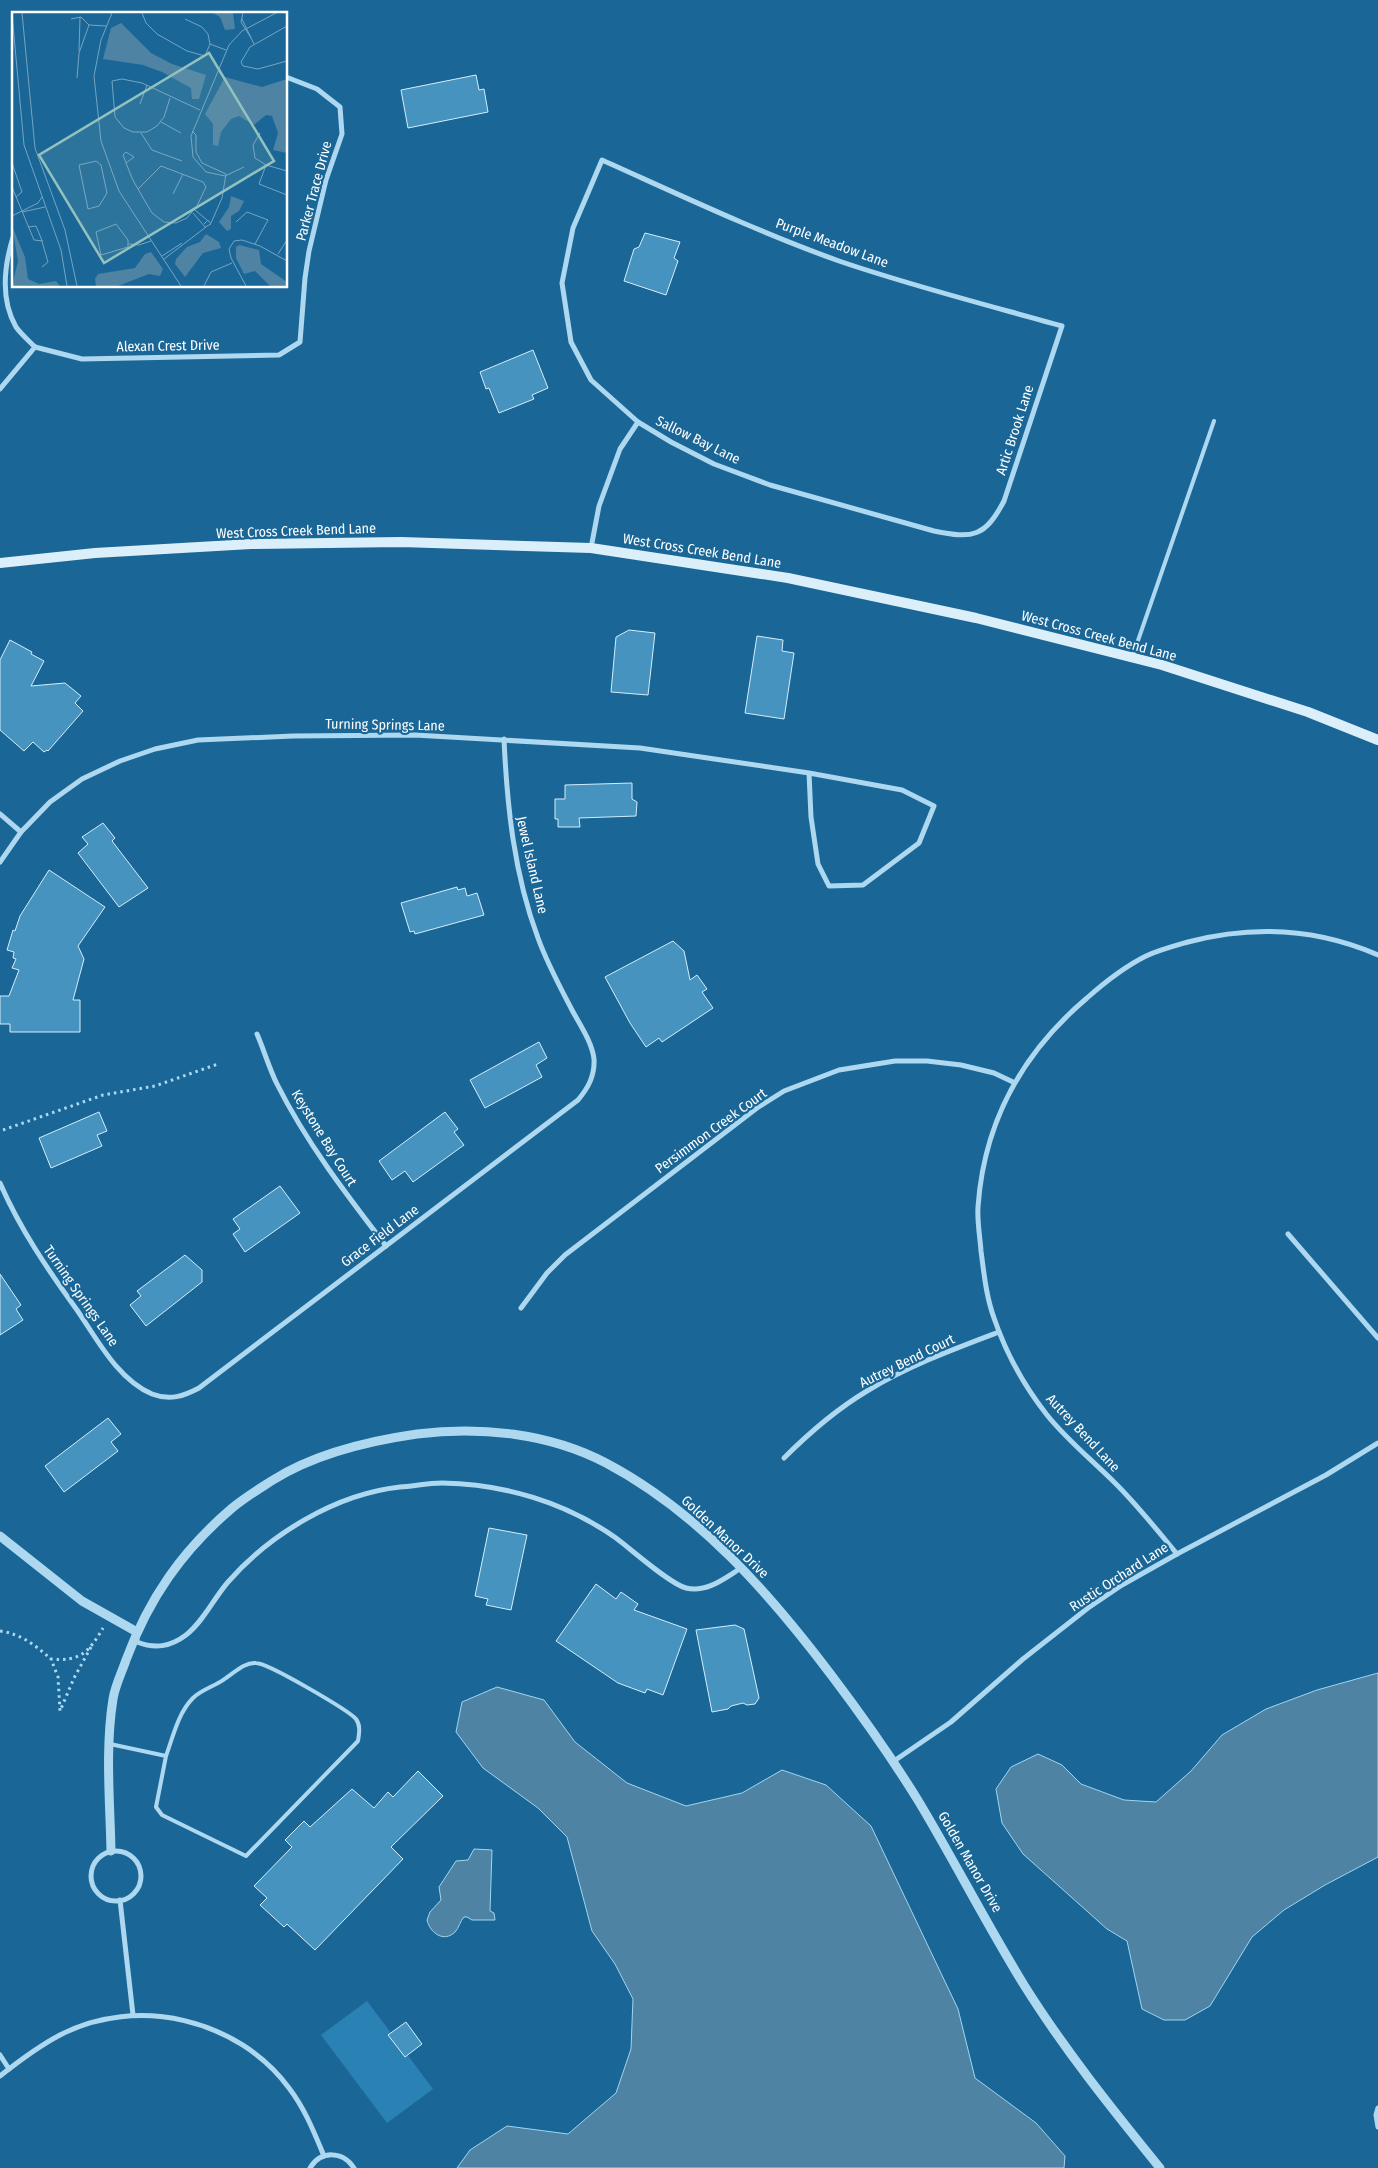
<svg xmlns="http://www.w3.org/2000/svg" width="1378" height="2168" font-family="'Fira Sans Condensed',sans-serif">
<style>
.green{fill:#2a81b3}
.water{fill:#4e83a3;stroke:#a0d5f2}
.building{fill:#4793bf;stroke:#d4edfb}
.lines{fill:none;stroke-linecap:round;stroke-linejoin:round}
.path{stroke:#add8f0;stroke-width:3;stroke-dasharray:2.5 4;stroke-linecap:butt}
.service{stroke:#add8f0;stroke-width:4}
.minor{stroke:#add8f0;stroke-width:5}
.tertiary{stroke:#add8f0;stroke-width:9}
.secondary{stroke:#dbeffb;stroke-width:10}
.labels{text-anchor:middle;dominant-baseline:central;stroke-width:4.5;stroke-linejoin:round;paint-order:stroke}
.street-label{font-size:14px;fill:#fff;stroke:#1a6797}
.inset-road{fill:none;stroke:#76a4c1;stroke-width:1}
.view{fill:#93c1be;fill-opacity:0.15;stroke:#93c1be;stroke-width:2.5}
.inset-edge{fill:none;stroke:#fff;stroke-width:2.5}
</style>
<rect width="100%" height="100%" fill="#1a6797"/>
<path class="green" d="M367 2001 433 2089 387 2123 321 2035Z"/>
<g class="water">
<path d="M1378 1673V1857L1325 1885 1284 1910 1252 1937 1210 2006 1185 2020H1164L1142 2009 1127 1941 1107 1929 1023 1854 1002 1823 996 1789 1011 1767 1038 1754 1062 1765 1081 1784 1124 1800 1156 1802 1191 1771 1222 1735 1266 1709 1317 1690Z"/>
<path d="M497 1687 544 1700 575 1742 627 1783 686 1806 742 1793 782 1770 826 1785 871 1826 958 2009 975 2078 1036 2123 1065 2156 1064 2168H457L470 2150 507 2126 568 2134 616 2093 631 2049 633 1999 615 1964 592 1931 567 1837 538 1808 483 1768 456 1732 462 1702Z"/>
<path d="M474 1849 492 1850 490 1911 494 1913 495 1920H472L467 1917H464C460 1921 459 1928 455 1932 444 1943 430 1933 427 1920L430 1912 441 1900 439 1887 456 1861 468 1860Z"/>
</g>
<g class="building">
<path d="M476 75 479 90 484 89 488 112 408 128 401 90Z"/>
<path d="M645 233 680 242 674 258 678 261 666 295 624 281 634 249 639 247Z"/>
<path d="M533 350 548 388 532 395 534 399 499 413 489 388 486 389 480 372Z"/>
<path d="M629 630 655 633 648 695 611 692 616 637Z"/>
<path d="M757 636 783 640 782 651 794 653 784 719 745 713Z"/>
<path d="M10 640 32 652 31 654 44 661 31 686 65 683 81 696 75 703 83 711 48 751 47 750 44 752 33 742 24 751 0 730V660Z"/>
<path d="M632 783V799L637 802 636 816 579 818 580 827H558V819H555V799H565V785Z"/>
<path d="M103 823 115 838 112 841 148 888 119 907 78 853 88 844 82 837Z"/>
<path d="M49 870 105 907 78 946 84 959 73 1000H80V1032H10V1024H0V996H9L19 970 12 968 16 959 13 958 14 952 7 950 13 930 15 931 20 916Z"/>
<path d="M457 887 458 890 465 888 467 896 477 893 484 915 415 934 414 931 410 932 401 903Z"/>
<path d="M673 941 684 951 690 980 697 975 707 989 702 992 713 1008 662 1042 659 1038 646 1047 630 1023 605 977Z"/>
<path d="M539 1042 547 1058 536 1065 542 1077 485 1108 470 1080Z"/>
<path d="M99 1112 107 1131 97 1135 102 1146 51 1168 39 1138Z"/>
<path d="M445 1112 458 1129 454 1132 464 1145 413 1182 405 1171 392 1180 379 1161Z"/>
<path d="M280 1186 300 1213 245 1252 233 1234 240 1229 233 1219Z"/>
<path d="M185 1255 202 1270V1282L146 1326 130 1305 141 1296 137 1291Z"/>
<path d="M0 1274 21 1305 16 1309 23 1320 0 1335Z"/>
<path d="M108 1418 121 1434 111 1442 118 1451 64 1492 45 1466Z"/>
<path d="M489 1528 527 1535 511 1610 486 1605 488 1599 475 1596Z"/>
<path d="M596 1584 616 1599 621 1592 638 1604 634 1610 687 1629 663 1695 647 1689 645 1693 618 1683 556 1641Z"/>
<path d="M735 1625 744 1629 759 1698 755 1704 747 1705 743 1703 731 1706 728 1709 712 1712 696 1630Z"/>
<path d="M418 1771 443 1796 391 1847 403 1859 315 1950 287 1924 284 1927 260 1905 267 1898 254 1886 292 1847 285 1840 304 1821 310 1827 352 1789 374 1808 388 1792 393 1797Z"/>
<path d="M406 2022 422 2044 405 2057 388 2035Z"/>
</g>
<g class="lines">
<g class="path">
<path d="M3 1130 103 1095 155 1086 218 1064"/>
<path d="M0 1631C21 1634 35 1645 51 1659"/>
<path d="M91 1647 74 1678 60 1711 58 1677 51 1659C80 1662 89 1652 103 1628"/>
</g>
<g class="service">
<path d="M1133 655 1214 421"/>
<path d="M110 1744 166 1756 156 1807 162 1815 246 1856 358 1741C359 1734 361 1726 356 1719 348 1710 268 1663 256 1663 245 1662 235 1672 226 1678 216 1686 202 1689 193 1698 178 1713 173 1737 166 1756"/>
</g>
<g class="minor">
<path d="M602 160C680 195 758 232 839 261 912 286 987 305 1062 326L1004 501C985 537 973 539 934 531L770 485 714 464 671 442 638 422 591 380 571 342 562 283 573 228Z"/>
<path d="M14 234C4 265 0 299 16 327 21 334 29 341 35 347"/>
<path d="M35 347 82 359 279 355 300 342 305 278 309 251 326 180 342 134 340 107 317 89 286 77"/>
<path d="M0 389 35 347"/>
<path d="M591 548 599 506 620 449 638 422"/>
<path d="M0 814 21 832"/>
<path d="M0 862 21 832 50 802 82 779 120 761 155 749 198 740 293 736 415 735 640 748 809 773 902 790 934 806 919 843 863 885 829 886 818 864 811 817 809 773"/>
<path d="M257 1034C264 1050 269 1068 277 1084 306 1142 346 1194 386 1246"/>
<path d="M0 1183C20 1229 48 1270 77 1310 97 1339 118 1380 152 1394 170 1401 184 1396 199 1388L578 1100C588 1088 595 1076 594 1059 592 1042 580 1025 572 1010 560 987 547 963 538 938 514 874 507 806 504 739"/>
<path d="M1288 1234 1378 1338"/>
<path d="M521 1308 547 1273 565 1255 757 1108 784 1091 839 1070 895 1061H927L961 1065 994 1073 1013 1082"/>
<path d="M784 1458C809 1433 837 1409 867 1391 908 1366 954 1349 999 1332"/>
<path d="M1177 1554C1157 1530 1138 1506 1116 1484 1093 1461 1067 1440 1047 1415 1024 1386 1006 1353 994 1318 986 1296 984 1273 981 1251 980 1237 977 1221 978 1207 984 1121 1022 1053 1087 998 1105 982 1124 967 1146 956 1159 950 1174 946 1188 942 1253 925 1316 928 1378 955"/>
<path d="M137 1637V1642C155 1649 170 1647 186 1635 203 1622 214 1598 228 1582 270 1534 336 1494 400 1487 414 1486 428 1483 442 1483 504 1484 565 1502 616 1538 632 1550 670 1584 686 1588 707 1593 725 1578 741 1568"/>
<path d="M894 1761 951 1722 1023 1659 1088 1608 1122 1585 1177 1554 1326 1475 1378 1443"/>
<circle cx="116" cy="1876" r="25"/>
<path d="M120 1900 133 2015"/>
<path d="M0 2055 9 2069"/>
<path d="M0 2076C19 2061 39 2046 60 2035 137 1995 238 2019 289 2088 305 2109 314 2132 324 2156"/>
<path d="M1378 2108 1376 2115 1378 2127"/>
<path d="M310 2168C321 2150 343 2151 354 2168"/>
</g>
<g class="tertiary">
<path d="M0 1536 82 1601 137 1632"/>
<path d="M111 1851C110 1801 105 1749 113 1699 115 1686 122 1672 126 1660 149 1598 182 1551 231 1509 244 1498 259 1489 273 1480 316 1453 368 1441 417 1434 480 1426 549 1433 606 1463 699 1512 770 1594 832 1676 863 1717 892 1758 919 1802 955 1862 987 1925 1024 1985 1064 2049 1112 2109 1160 2168"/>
</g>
<path class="secondary" d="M0 563 95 553 251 544 401 542 591 548 788 578 976 618 1162 665 1308 712 1378 740"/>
</g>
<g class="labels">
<g class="street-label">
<text transform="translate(314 191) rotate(-75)">Parker Trace Drive</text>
<text transform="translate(832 243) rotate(20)">Purple Meadow Lane</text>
<text transform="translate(168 346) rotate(-1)">Alexan Crest Drive</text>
<text transform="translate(1015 430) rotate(-72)">Artic Brook Lane</text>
<text transform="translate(698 440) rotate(26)">Sallow Bay Lane</text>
<text transform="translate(296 531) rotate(-2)">West Cross Creek Bend Lane</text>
<text transform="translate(702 551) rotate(9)">West Cross Creek Bend Lane</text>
<text transform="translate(1099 636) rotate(15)">West Cross Creek Bend Lane</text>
<text transform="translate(385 725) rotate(1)">Turning Springs Lane</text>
<text transform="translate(532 865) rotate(77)">Jewel Island Lane</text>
<text transform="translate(711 1131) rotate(-36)">Persimmon Creek Court</text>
<text transform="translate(324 1138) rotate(58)">Keystone Bay Court</text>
<text transform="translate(380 1236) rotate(-37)">Grace Field Lane</text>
<text transform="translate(81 1296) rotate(55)">Turning Springs Lane</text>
<text transform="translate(907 1361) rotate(-26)">Autrey Bend Court</text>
<text transform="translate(1083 1433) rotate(47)">Autrey Bend Lane</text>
<text transform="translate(725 1537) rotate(43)">Golden Manor Drive</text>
<text transform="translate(1119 1577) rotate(-33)">Rustic Orchard Lane</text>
<text transform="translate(970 1862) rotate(60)">Golden Manor Drive</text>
</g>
</g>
<g transform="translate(12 12)">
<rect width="275" height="275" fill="#1a6797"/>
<path d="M201 1H221L223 17 213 18 208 5ZM109 11 139 41 160 52 194 63 187 87H180L179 76 150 60 131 53 91 47 99 16ZM213 65 250 75 275 67V141L261 138 266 121 260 104 254 103 242 113 227 104 219 107 209 120 206 134 201 133V112L193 102ZM219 184 232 189 227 199 219 204V217L215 219 207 210 217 195ZM0 214 13 245 16 267 27 272 44 269 48 274H0L6 249ZM194 222 207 230 209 236 191 241 173 265 163 252 164 247 175 235 188 230ZM227 233 247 238 249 252 275 270V274H258L243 259 232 262 224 246V235ZM139 240 151 257 148 264 137 262 106 274H84L83 267 86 262 123 256 133 242Z" fill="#4e83a3"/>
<path class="inset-road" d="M10 1 23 136 53 218 65 274M100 1 89 28 82 64 89 129 107 179 169 274M130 1 134 11 145 22 175 39 193 44 198 32 196 22 190 15 173 7M231 1 229 10 239 26M0 2 12 133 49 238 55 274M59 7 69 5 77 13 94 14M230 7 242 32M275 14 238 35 229 50 231 54 246 57 275 49M198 32 214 38M67 39 68 5M65 66 67 41 77 13M158 86 152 105 145 114 135 120H121L112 116 103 105 100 69 110 67 130 71 188 98M128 92 135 73M149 110 169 121M180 119 184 123V140L190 151 214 162 210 186 199 211M129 121 140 138 170 149M246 124 248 121 241 133 243 146 254 153 275 159M84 149 89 153 95 181 87 194 76 197 67 153ZM0 151 10 180 4 185M114 151 122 145 114 140 111 143 114 151 120 166 123 172 126 177 130 184 140 201 152 210 164 211 175 206 185 194 194 175 191 170 149 154 126 177M254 153 247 172 275 183M232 155 213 164 194 160 181 145 179 124 217 33 230 19 264 1M0 175 22 228 31 229M161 182 171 162M183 198 195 208M10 200 33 195M181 201 193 215 199 212 196 208 192 212M0 204 26 191 30 185M224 210 235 200 256 208 243 232M104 212 116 228V235L89 243 84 220ZM16 215 24 214 29 226 36 250 30 255M117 232 127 233 139 229M266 242 275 228M150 244 170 231M152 247 194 215M192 274 199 260 220 251M234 274 219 246 217 237 222 229 230 228 248 234 275 249"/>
<path class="view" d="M197 41 262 149 92 251 27 143Z"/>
<rect width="275" height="275" class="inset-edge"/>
</g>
</svg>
